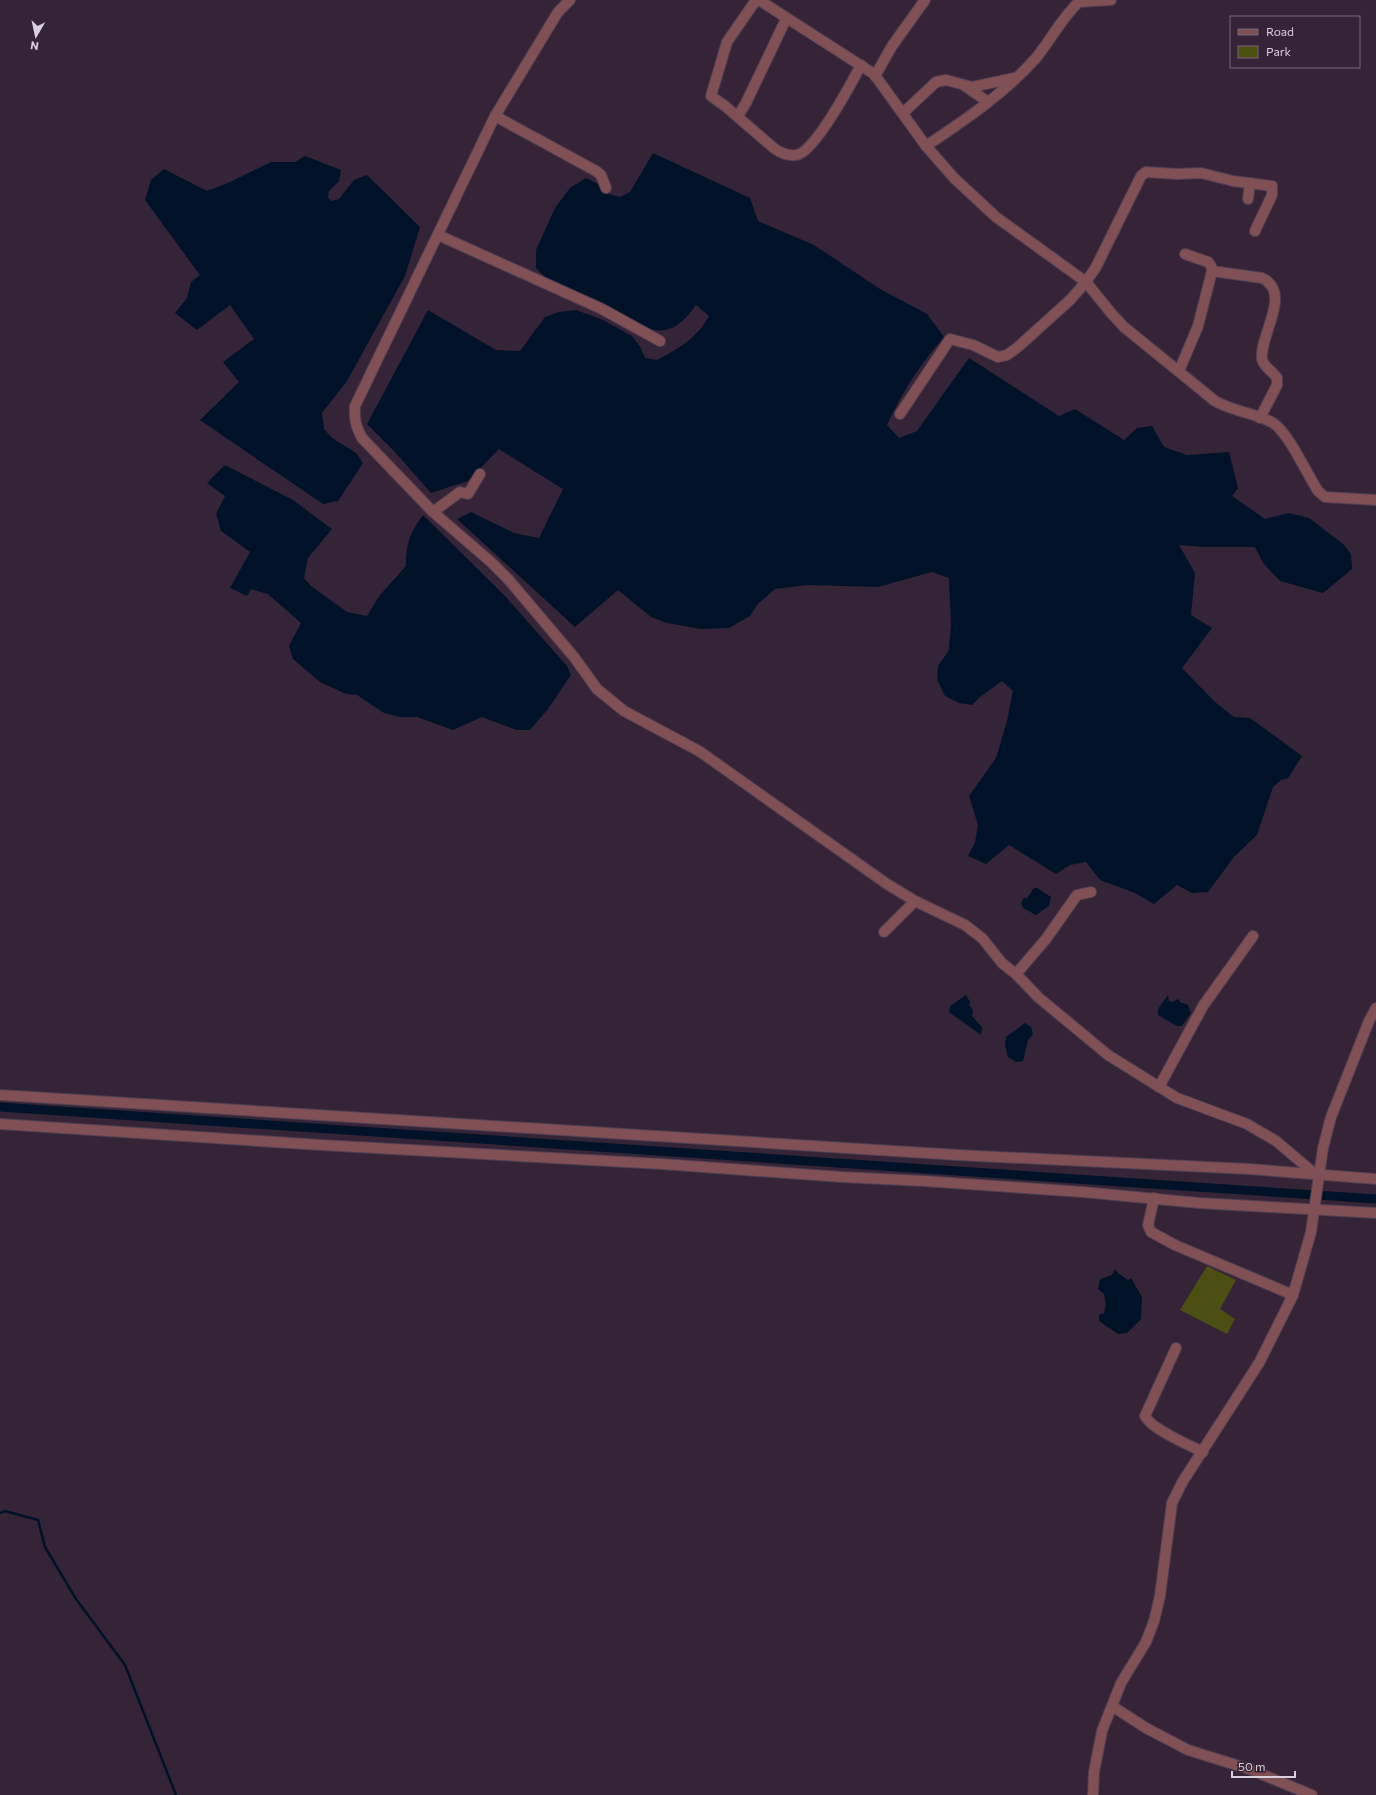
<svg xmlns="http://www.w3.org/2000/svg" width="1376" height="1795" font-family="Commissioner,sans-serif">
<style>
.green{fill:#4c4e12}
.water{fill:#001227}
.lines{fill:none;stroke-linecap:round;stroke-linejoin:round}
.stream{stroke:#001227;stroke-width:2.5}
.canal{stroke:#001227;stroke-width:9}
.minor-casing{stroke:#4f3f52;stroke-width:12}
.minor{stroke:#805055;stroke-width:10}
</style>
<rect width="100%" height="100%" fill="#352438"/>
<path class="green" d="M1207 1266 1236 1280 1220 1309 1235 1319 1227 1334 1180 1310Z"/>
<g class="water">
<path d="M653 153 750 198 758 221 814 245 880 289 927 314 944 337C920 364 902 392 887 425L899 438 917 431 969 358 1059 416 1075 409 1124 440 1137 428 1152 426 1164 447 1187 455 1229 452 1238 488 1232 496 1265 519 1289 513 1309 518 1343 544 1351 554 1352 569 1323 593 1280 581 1263 563 1255 547H1203L1179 545 1195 573 1191 615 1212 628 1182 668 1215 702 1234 717 1250 718 1302 756 1288 778 1281 780 1273 787 1257 835 1234 857 1208 892 1192 893 1177 885 1154 904 1135 893 1100 880 1086 862 1070 865 1056 874 1009 845 986 864 968 856 975 842 978 825 969 796 996 758 1007 721 1013 691 1002 681 980 697 972 705 959 703 945 696 937 679 938 666 949 650 951 624 949 578 932 572 878 587 808 585 775 589 758 604 750 616 729 628 701 629 667 623 651 617 618 590 575 627 457 519 471 512 514 533 539 538 563 489 499 449 468 481 431 493 395 452 367 424 428 310 496 350 520 351 545 317 559 312 576 310 601 319 632 336 641 348 645 358 657 360C677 350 698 337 709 316L696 305C684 322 671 335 649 329L587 296 568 290 548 280 536 268V250L555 208 570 188 586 178 600 185 605 193 620 197 630 192Z"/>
<path d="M305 156 341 170 339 181 329 191 328 198 332 201 339 199 354 180 367 175 420 227 405 276 347 381 322 413 324 429 332 438 356 453 363 463 338 501 323 504 200 420 239 382 223 362 254 339 230 305 197 330 175 313 187 298 191 282 200 275 145 200 151 180 164 169 207 191 228 183 271 162H295Z"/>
<path d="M225 465 293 500 332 529 308 558 304 578 311 586 347 612 367 616 380 595 406 566C406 543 410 533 423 515L505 596 567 666 571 675 548 709 530 730H517L482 717 453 730 417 717H400L384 713 357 695 346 694 320 682 293 659 289 646 301 623 268 594 251 589 247 596 230 588 250 552 221 531 216 514 225 496 207 483Z"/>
<path d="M1034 888H1037L1051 897 1049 906 1036 915 1023 908 1021 903 1024 898H1027Z"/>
<path d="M966 995 970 1002 969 1005 973 1010 972 1016 982 1027 981 1035 949 1012 950 1006Z"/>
<path d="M1168 995 1169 1001 1172 1002 1179 999 1180 1002 1188 1005 1191 1013 1182 1026H1177L1158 1015V1009Z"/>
<path d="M1025 1023 1031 1027 1033 1034 1028 1040 1023 1061 1016 1062 1008 1057 1005 1046 1006 1037Z"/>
<path d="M1115 1269 1118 1273 1128 1280 1131 1278 1142 1297 1141 1319 1127 1333 1118 1334 1099 1321V1315L1104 1313 1106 1304 1104 1294 1098 1289 1100 1279 1112 1275Z"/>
</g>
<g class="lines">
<path class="stream" d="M0 1513 5 1511 38 1520 45 1547 76 1599 125 1665 176 1795"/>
<path class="canal" d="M0 1107 1376 1199"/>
<g class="minor-casing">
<g id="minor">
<path d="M570 0 558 12 495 116 355 406C354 419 356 427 362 438L433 512 491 562 508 579 574 657 597 689 624 711 699 751 887 884 915 901 965 925 982 938 1002 963 1016 974"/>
<path d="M756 0 727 42 711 96 725 106 775 149C781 153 789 156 796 155 814 154 852 82 861 65"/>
<path d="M759 0 874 74 926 146 954 178 996 217 1086 282 1111 313 1124 327 1215 401C1234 412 1256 413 1273 423 1288 432 1307 474 1318 491L1325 497 1376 500"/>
<path d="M875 76 892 46 925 0"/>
<path d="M965 86 988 102"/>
<path d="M903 113 936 82 946 80 972 87 1014 78"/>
<path d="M495 116 596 171 601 175 606 188"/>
<path d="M738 116 746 103 786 19"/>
<path d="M926 146C965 120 1005 93 1036 58 1050 41 1063 16 1079 2L1111 0"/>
<path d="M1248 199 1250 183"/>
<path d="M438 235 602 309 660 341"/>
<path d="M1212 271 1262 278C1293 292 1259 336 1262 359 1264 368 1273 371 1277 378V385L1260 418"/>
<path d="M1179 371 1198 326 1212 271 1211 266 1208 262 1185 254"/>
<path d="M900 414 950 339 973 345 998 357 1007 355 1018 347 1070 300 1086 282 1096 267 1141 176 1146 172 1177 174 1201 173 1233 181 1272 186V195L1255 231"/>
<path d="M433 512 460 492 468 494 480 474"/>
<path d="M1091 892 1077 895 1046 939 1016 974 1038 997 1108 1055 1177 1098 1247 1124 1276 1141 1315 1174"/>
<path d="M884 932 915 901"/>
<path d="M1159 1087 1203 1006 1253 936"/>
<path d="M0 1095 958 1155 1249 1169 1376 1179"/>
<path d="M0 1124 321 1145 662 1164 842 1177 924 1181 1083 1192 1199 1203 1376 1213"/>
<path d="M1154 1198 1148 1225 1151 1232 1175 1245 1293 1295"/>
<path d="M1176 1348 1145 1416C1151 1429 1189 1445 1203 1452"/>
<path d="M1112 1706 1146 1728 1188 1750 1249 1769 1312 1795"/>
<path d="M1093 1795 1094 1772 1102 1731 1121 1683 1146 1642 1154 1621 1160 1596 1172 1503 1183 1481 1259 1363 1293 1295 1311 1232 1323 1148 1331 1117 1369 1021 1376 1008"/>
</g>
</g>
<use href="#minor" class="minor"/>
</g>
<rect x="1230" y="16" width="130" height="52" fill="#352438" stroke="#77687a"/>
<rect x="1238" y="29" width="20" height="6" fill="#805055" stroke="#77687a"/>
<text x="1266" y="36" font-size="12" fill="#dacfdc">Road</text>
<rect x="1238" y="46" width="20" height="12" fill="#4c4e12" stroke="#77687a"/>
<text x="1266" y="56" font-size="12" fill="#dacfdc">Park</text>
<g transform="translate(36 36) rotate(189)" stroke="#352438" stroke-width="3" paint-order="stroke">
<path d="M0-3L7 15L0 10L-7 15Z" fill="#dacfdc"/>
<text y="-6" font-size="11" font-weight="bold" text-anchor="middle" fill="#dacfdc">N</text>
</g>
<path d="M1232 1771v6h63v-6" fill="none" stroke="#dacfdc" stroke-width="2"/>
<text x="1238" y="1771" font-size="12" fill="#dacfdc" stroke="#352438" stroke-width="3" paint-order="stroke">50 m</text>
</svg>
